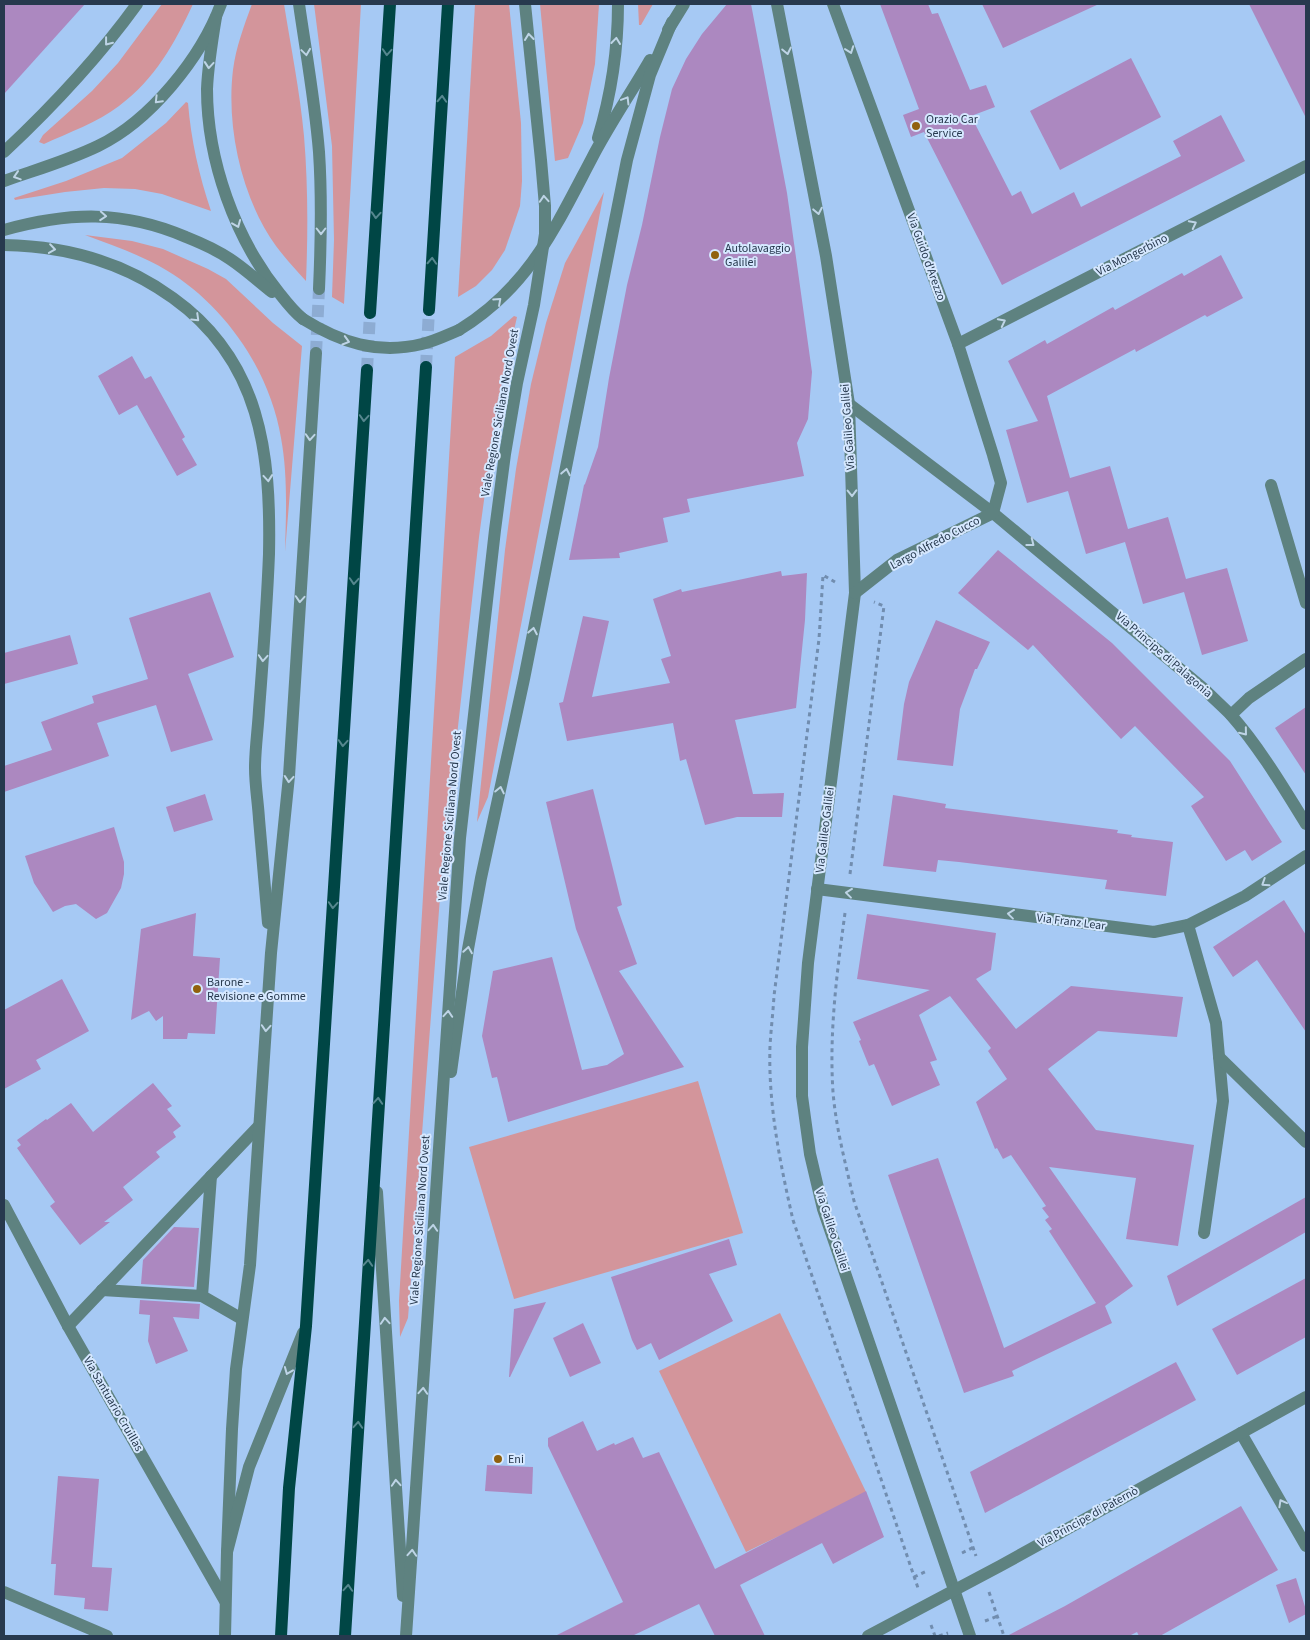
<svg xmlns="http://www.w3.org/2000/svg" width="1310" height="1640" font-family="'Source Sans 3',sans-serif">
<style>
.green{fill:#d3959b}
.building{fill:#ac88c0}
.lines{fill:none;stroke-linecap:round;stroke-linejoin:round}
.minor-tunnel{stroke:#8dacd3;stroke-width:12;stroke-dasharray:12 6;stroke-linecap:butt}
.major-tunnel{stroke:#8dacd3;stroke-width:12;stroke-dasharray:12 6;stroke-linecap:butt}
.path{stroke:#718daf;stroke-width:3;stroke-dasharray:4 4;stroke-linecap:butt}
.minor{stroke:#5e8280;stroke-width:12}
.major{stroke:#004645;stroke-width:12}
.minor-bridge{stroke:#5e8280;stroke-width:12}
.oneway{stroke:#bed4e6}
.oneway2{stroke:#56878f}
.poi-dot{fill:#91610e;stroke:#d6e8ff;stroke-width:2}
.labels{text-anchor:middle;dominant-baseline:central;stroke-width:4;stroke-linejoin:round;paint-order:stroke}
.poi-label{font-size:12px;fill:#27394e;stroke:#d6e8ff;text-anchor:start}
.street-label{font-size:12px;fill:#27394e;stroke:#d6e8ff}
</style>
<rect width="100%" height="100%" fill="#a6c9f4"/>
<g class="green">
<path d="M162 4H193C175 43 155 79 119 106 98 122 68 133 44 144L39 142 43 135 92 91 118 63Z"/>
<path d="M252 4H284C291 48 300 92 304 136 308 184 308 232 306 281 296 270 285 258 276 246 242 199 226 128 233 70 236 47 244 26 252 4Z"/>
<path d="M314 4H361L344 304 332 297 334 240 332 146Z"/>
<path d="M475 4H509L521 123 522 181 520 206 505 250 492 270 476 286 458 297Z"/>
<path d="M540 4H599L595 64 583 123 568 158 555 161Z"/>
<path d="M638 4H653L641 25H639Z"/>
<path d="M186 102 188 103C191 140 199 175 211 211L162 194 135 189 104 188 65 192 15 200 14 198 66 181 122 158 166 123Z"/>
<path d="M604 192 488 797 477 822 505 550 516 469 531 384 546 323 565 263Z"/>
<path d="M85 235 132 241 163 249 208 269 226 279 273 323 302 346 285 552C286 515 288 475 281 438 270 371 225 305 166 270 141 255 112 245 85 235Z"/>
<path d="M514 316 517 317 497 405 479 537 442 871 408 1318 400 1337 399 1301 455 357 491 336Z"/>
<path d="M698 1081 743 1233 514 1299 469 1147Z"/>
<path d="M780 1313 867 1494 746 1552 659 1371Z"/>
</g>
<g class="building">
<path d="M4 4H85L4 94Z"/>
<path d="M727 4H751L787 193 812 372 808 419 797 443 804 476 687 499 690 512 663 518 668 542 619 553 620 558 569 560 584 485 585 484 598 447 609 378 627 285 642 225 660 137 672 89 686 59 702 34Z"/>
<path d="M880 4H928L932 14 938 13 970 90 986 85 995 107 971 116 1012 196 1021 191 1032 214 1074 192 1081 207 1181 156 1173 141 1221 115 1245 161 1002 285 924 132 911 137 903 115 919 109Z"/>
<path d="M982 4H1099L1003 48Z"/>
<path d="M1249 4H1306V118Z"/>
<path d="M1131 58 1161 117 1060 170 1030 111Z"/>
<path d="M1221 255 1243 298 1207 317 1205 315 1136 352 1135 349 1047 396 1070 478 1110 466 1128 529 1168 517 1186 579 1227 568 1248 641 1202 655 1184 592 1143 604 1125 542 1086 554 1068 491 1027 503 1006 430 1038 421 1008 361 1045 340 1047 344 1113 307 1115 310 1182 273 1184 276Z"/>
<path d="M132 356 145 379 151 376 185 437 182 439 197 465 177 476 137 405 119 415 98 376Z"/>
<path d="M998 550 1112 643 1230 761 1282 842 1252 861 1245 850 1226 861 1191 806 1204 797 1135 726 1121 739 1033 645 1028 650 958 593Z"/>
<path d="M781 571 782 576 807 573 805 620 796 708 735 720 753 794 784 793 782 817H737L705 825 686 759 680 761 673 723 567 741 559 703 563 702 583 616 609 621 592 697 670 683 661 659 671 656 653 599 681 589 682 592Z"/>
<path d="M210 592 234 657 188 674 213 740 171 752 156 705 97 723 109 756 4 792V766L52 750 41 722 94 703 92 696 148 679 129 618Z"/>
<path d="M936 620 990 642 977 669H975L960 709 953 766 897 760 904 704 909 682Z"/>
<path d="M70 635 78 664 4 684V653Z"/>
<path d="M1306 707V775L1275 728Z"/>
<path d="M593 789 622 905 617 907 637 964 619 971 684 1067 508 1122 497 1077 492 1078 482 1036 493 971 552 957 582 1070 607 1065 624 1054 576 929 546 802Z"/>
<path d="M205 794 213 820 174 832 166 807Z"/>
<path d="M893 795 946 804 945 808 1118 830 1117 833 1132 835 1131 837 1173 842 1166 896 1105 889 1107 880 959 862 938 860 936 872 883 866Z"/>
<path d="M114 827 124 862V874L121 888 107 913 96 919 76 904 65 906 53 912 34 883 25 856Z"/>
<path d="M1284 900 1306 935V1032L1257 960 1233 977 1213 947Z"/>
<path d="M196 913 193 956 220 958 215 1034 188 1033 187 1039H163V1016L156 1021 149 1011 131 1020 141 929Z"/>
<path d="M867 914 996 933 991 970 976 979 1016 1029 1071 986 1183 997 1177 1037 1098 1031 1048 1069 1096 1130 1194 1145 1178 1246 1126 1239 1136 1178 1049 1167 1133 1286 1105 1306 1112 1323 1012 1371 1014 1376 964 1393 888 1175 938 1158 1004 1348 1096 1303 1049 1231 1052 1229 1045 1220 1049 1217 1042 1208 1046 1206 1011 1155 1003 1159 997 1148 995 1149 976 1102 1007 1079 988 1051 991 1048 950 996 919 1015 937 1060 930 1062 940 1085 892 1106 874 1064 869 1066 859 1041 861 1040 853 1022 930 990 857 979Z"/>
<path d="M62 979 89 1031 36 1060 41 1069 4 1089V1010Z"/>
<path d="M153 1083 172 1106 167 1109 181 1126 173 1132 176 1137 156 1152 160 1157 123 1187 133 1200 104 1222H110L80 1245 50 1206 55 1202 17 1148 21 1145 17 1140 46 1119 47 1120 71 1103 93 1132Z"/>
<path d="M1306 1197V1232L1177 1306 1167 1276Z"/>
<path d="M174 1227 199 1228 194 1287 141 1284 143 1260Z"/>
<path d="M729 1239 737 1265 709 1274 733 1321 659 1360 651 1343 637 1350 632 1340 611 1277Z"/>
<path d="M1306 1278V1337L1237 1375 1212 1329Z"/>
<path d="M140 1300 200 1304 199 1319 173 1317 188 1351 156 1364 148 1341 150 1315 139 1314Z"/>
<path d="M546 1302 510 1377H509L514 1309Z"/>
<path d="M583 1323 601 1363 570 1377 553 1338Z"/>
<path d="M1176 1362 1196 1400 985 1513 970 1472Z"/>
<path d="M583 1421 597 1451 614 1443 615 1445 633 1437 643 1458 659 1452 715 1569 866 1491 884 1537 833 1564 822 1543 740 1585 765 1636H715L699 1604 632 1636H555L623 1602 548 1446V1438Z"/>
<path d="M487 1465 533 1467 532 1494 485 1491Z"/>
<path d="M58 1476 99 1479 92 1567 112 1568 108 1611 84 1609 85 1598 54 1595 56 1564H51Z"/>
<path d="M1241 1506 1278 1570 1160 1636H1139L1137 1632 1129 1636H1007L1065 1606Z"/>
<path d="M1296 1578 1306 1610V1614L1289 1623 1276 1585Z"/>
</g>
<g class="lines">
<path class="minor-tunnel" d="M316 353 319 289"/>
<g class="major-tunnel">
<path d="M426 367 429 310"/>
<path d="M367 370 370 313"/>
</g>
<g class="path">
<path d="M835 582 823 575 819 639 774 996C773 1013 771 1029 770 1046 768 1104 780 1163 793 1220L918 1588"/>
<path d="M850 874 884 606 874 602"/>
<path d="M845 913C837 972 829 1032 833 1092 836 1129 846 1165 854 1201L976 1556"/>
<path d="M962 1553 974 1547"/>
<path d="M914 1577 927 1571"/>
<path d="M989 1592 1004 1636"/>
<path d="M985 1621 998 1616"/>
<path d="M931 1625 935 1636"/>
<path d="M939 1636 948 1633"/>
</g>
<g class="minor">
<path d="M299 4C306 53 315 102 319 152 322 197 321 244 319 289"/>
<path d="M777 4 826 256 849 404 855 593 808 963 802 1047V1096L810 1154 823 1209 970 1636"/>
<path d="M833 4 958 344 993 455 1001 483 993 513"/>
<path d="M216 17C212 41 208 65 207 89 207 160 235 239 280 294 287 303 294 312 303 319"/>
<path d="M668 30 684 4"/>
<path d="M598 138C611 95 618 49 618 4"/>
<path d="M4 152C53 106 98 58 137 4"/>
<path d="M4 181C35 170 67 161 98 146 150 121 201 58 221 4"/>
<path d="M4 230C69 212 123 210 186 237 201 243 217 250 230 259 245 269 258 281 272 292"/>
<path d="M4 245C66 246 122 261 173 298 261 361 271 454 269 554 267 606 263 658 259 710 258 729 255 749 255 768 255 785 258 802 259 819 262 854 265 888 268 923"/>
<path d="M459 330C529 287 555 228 592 158 609 125 631 93 650 60"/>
<path d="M958 344 1306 166"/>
<path d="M849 404 993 513 1203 688C1212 697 1222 706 1231 715 1260 748 1283 787 1306 824"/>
<path d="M1271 485 1306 603"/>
<path d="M855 593 897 560 993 513"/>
<path d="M1231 715 1249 698 1306 659"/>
<path d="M817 889 1154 932 1188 925 1245 896 1306 856"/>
<path d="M1188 925 1216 1023 1223 1101 1204 1233"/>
<path d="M1219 1057 1306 1142"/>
<path d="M451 1072 468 949 481 878 524 679 627 160 650 75 672 22"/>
<path d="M211 1176 202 1296 242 1319"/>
<path d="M377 1192 403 1596"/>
<path d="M4 1205 68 1326 225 1601"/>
<path d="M102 1290 202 1296"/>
<path d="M68 1326 259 1126"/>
<path d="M1241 1433 1306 1546"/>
<path d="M227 1552 232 1429 236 1369 250 1265 271 953 289 776 316 353"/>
<path d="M4 1592 107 1636"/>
<path d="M225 1636 227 1552 249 1467 303 1333"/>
<path d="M406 1636 460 838 495 530 505 454 517 383 534 305 545 234V206L541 160 525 4"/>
<path d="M868 1636 1000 1566 1306 1397"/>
</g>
<g class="major">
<path d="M429 310 448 4"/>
<path d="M370 313 390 4"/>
<path d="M281 1636 289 1488 306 1326 367 370"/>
<path d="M345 1636 426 367"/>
</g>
<path class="minor-bridge" d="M303 319C340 342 377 355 422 344 435 341 447 335 459 330"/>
</g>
<defs><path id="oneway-chevron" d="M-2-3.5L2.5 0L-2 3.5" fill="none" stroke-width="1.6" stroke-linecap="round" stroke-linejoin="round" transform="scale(1.25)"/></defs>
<g class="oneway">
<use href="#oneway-chevron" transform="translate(529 37) rotate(-96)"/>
<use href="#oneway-chevron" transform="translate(616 41) rotate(-83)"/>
<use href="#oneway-chevron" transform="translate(108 42) rotate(128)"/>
<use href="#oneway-chevron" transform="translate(850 50) rotate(70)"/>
<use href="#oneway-chevron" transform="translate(787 51) rotate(78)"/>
<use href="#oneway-chevron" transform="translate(306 52) rotate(82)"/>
<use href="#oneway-chevron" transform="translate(209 65) rotate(95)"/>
<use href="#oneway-chevron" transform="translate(158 100) rotate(134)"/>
<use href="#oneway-chevron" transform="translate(626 100) rotate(-59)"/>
<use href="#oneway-chevron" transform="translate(17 176) rotate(162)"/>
<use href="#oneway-chevron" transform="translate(544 199) rotate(-94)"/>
<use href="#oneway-chevron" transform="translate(818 211) rotate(79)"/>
<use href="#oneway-chevron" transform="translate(103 216) rotate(4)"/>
<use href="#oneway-chevron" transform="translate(237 224) rotate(68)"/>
<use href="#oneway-chevron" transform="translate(1193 224) rotate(-27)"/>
<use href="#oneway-chevron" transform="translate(321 231) rotate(90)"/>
<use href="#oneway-chevron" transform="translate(52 249) rotate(8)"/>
<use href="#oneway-chevron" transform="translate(498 301) rotate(-42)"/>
<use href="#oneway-chevron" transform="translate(196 318) rotate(44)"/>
<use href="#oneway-chevron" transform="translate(1002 322) rotate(-27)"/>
<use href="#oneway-chevron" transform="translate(346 341) rotate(16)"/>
<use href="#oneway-chevron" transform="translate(310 437) rotate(94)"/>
<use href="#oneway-chevron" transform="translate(566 472) rotate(-79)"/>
<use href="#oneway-chevron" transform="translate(268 478) rotate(85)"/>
<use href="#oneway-chevron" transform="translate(852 493) rotate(89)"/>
<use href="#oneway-chevron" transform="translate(1031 543) rotate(38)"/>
<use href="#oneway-chevron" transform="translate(300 599) rotate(94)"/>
<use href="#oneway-chevron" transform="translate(533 631) rotate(-79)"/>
<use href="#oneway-chevron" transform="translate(263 658) rotate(94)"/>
<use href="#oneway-chevron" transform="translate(1244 732) rotate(51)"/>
<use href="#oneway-chevron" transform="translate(289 779) rotate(95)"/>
<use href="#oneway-chevron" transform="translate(500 790) rotate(-78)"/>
<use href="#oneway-chevron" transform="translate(1265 883) rotate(147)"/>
<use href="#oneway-chevron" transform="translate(849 893) rotate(-173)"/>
<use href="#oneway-chevron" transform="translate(1011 914) rotate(-173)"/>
<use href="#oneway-chevron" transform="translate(468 950) rotate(-81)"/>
<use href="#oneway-chevron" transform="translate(448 1014) rotate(-86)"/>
<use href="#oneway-chevron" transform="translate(266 1028) rotate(94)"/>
<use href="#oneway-chevron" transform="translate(433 1228) rotate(-86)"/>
<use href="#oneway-chevron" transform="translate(385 1321) rotate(-94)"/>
<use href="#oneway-chevron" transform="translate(288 1371) rotate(112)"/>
<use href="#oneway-chevron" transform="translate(423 1391) rotate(-86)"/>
<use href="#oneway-chevron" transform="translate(396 1483) rotate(-94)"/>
<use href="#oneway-chevron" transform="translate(1282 1503) rotate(-119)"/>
<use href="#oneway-chevron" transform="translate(412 1553) rotate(-86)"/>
</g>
<g class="oneway2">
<use href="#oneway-chevron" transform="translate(387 52) rotate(94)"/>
<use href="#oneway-chevron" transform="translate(442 99) rotate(-87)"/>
<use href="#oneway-chevron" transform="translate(376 215) rotate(94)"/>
<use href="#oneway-chevron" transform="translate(432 261) rotate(-87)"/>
<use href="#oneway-chevron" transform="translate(364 418) rotate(94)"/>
<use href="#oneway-chevron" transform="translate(354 581) rotate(94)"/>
<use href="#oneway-chevron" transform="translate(343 743) rotate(94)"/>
<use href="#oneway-chevron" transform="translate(333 905) rotate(94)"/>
<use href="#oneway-chevron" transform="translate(378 1101) rotate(-86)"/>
<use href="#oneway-chevron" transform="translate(368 1263) rotate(-86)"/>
<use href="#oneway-chevron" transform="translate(358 1425) rotate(-86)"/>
<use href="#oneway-chevron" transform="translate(348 1588) rotate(-86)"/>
</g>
<g class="poi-dot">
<circle cx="916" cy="126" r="5"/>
<circle cx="715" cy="255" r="5"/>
<circle cx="197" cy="989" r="5"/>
<circle cx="498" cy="1459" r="5"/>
</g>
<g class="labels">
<g class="poi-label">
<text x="926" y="119">Orazio Car<tspan x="926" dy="14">Service</tspan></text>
<text x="725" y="248">Autolavaggio<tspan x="725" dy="14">Galilei</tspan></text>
<text x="207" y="982">Barone -<tspan x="207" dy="14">Revisione e Gomme</tspan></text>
<text x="508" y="1459">Eni</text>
</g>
<g class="street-label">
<text transform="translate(1132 255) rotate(-27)">Via Mongerbino</text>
<text transform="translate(926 257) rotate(70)">Via Guido d'Arezzo</text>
<text transform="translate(500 413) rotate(-80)">Viale Regione Siciliana Nord Ovest</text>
<text transform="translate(848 427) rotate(-94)">Via Galileo Galilei</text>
<text transform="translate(935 543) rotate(-28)">Largo Alfredo Cucco</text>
<text transform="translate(1164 655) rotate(41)">Via Principe di Palagonia</text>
<text transform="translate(450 816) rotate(-85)">Viale Regione Siciliana Nord Ovest</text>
<text transform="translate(825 830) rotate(-83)">Via Galileo Galilei</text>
<text transform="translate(1071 922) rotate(7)">Via Franz Lear</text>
<text transform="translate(420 1220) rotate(-86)">Viale Regione Siciliana Nord Ovest</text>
<text transform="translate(832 1230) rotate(72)">Via Galileo Galilei</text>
<text transform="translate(113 1404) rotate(60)">Via Santuario Cruillas</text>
<text transform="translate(1088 1517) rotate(-29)">Via Principe di Paternò</text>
</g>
</g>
<rect width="1310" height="1640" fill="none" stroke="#27394e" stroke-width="10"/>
</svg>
